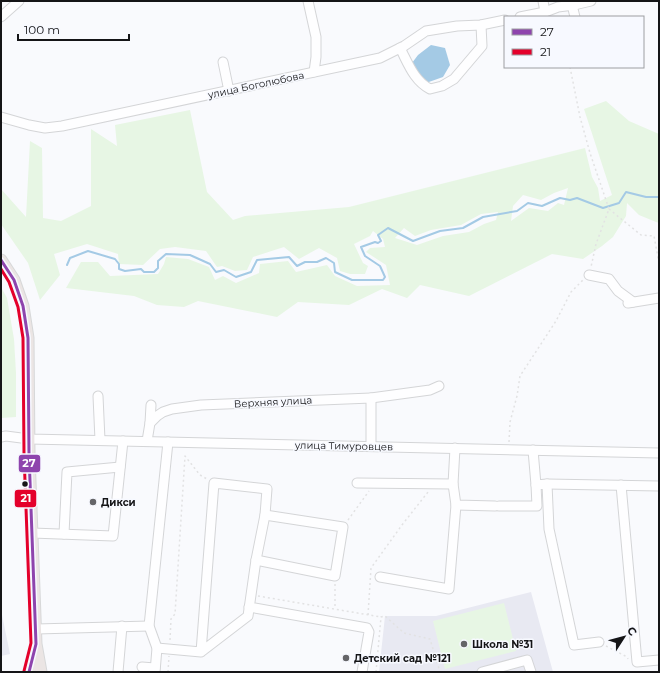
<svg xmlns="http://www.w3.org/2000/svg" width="660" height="673" font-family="Montserrat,sans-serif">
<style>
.built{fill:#e8e9f2}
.green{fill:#e7f6e4;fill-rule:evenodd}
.water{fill:#a4cae5}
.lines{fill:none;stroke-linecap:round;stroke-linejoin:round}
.stream{stroke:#a4cae5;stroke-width:2}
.minor-casing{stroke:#d4d5d7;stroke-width:11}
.major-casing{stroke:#d7d8d9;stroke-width:13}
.path{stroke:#e2e2e3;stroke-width:1.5;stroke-dasharray:2 3;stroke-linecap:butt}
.minor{stroke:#fefeff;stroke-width:9}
.major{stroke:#ebe5e4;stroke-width:11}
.bus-1-casing{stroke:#f7f9ff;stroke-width:6}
.bus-2-casing{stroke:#f7f9ff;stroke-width:6}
.bus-1{stroke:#8e44ad;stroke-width:3}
.bus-2{stroke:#e4002b;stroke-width:3}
.bus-dot{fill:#151517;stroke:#f7f9ff;stroke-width:1.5}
.poi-dot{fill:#656568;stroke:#f7f9ff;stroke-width:1.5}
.labels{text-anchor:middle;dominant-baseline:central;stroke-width:3;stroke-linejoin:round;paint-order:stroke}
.street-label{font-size:10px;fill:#151517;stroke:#f7f9ff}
.poi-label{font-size:10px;font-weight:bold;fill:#151517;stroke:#f7f9ff;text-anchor:start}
.line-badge{stroke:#f7f9ff;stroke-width:1.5}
.badge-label{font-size:11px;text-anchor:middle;font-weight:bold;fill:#fff}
</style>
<rect width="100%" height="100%" fill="#f9fafd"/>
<g class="built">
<path d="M531 592 553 672H379L385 616H436Z"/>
<path d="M1 610 10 654 1 656Z"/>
</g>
<g class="green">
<path d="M606 101 629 121 659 134V223L656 222 639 215 627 203 626 216 613 237 602 246 583 259 552 254 469 296 420 285 407 298 382 289 349 305 298 302 277 317 198 301 184 307 157 305 134 296 66 288 81 262H98L110 276 158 274 164 264 166 257 188 259 209 267 215 280 223 276 236 283 259 273 260 264 288 261 296 272 327 265 335 276 357 286 390 285 386 265 366 252 370 248 385 247 383 239 373 231 370 236 354 244 363 263 368 266 365 274H350L340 271 337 258 319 248 299 259 284 247 253 257 247 270 235 271 222 266 217 267 206 251 175 247 160 249 143 265 119 264 118 254 87 244 54 254 60 275 40 300 28 263 1 224V189L26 217 30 141 42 148 43 218 61 221 91 206V129L117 146 115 125 190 110 207 192 233 220 245 216 349 207 585 148 592 177 598 188 600 201 612 195 584 109ZM568 188 564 205 558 203 548 211 529 208 511 221 513 206 523 195 541 200 554 193ZM498 212 496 220 484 224 469 232 443 236 417 245 395 238 404 228 415 236 431 230 461 225 481 214Z"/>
<path d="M1 287 7 298 14 339 16 373V417L1 418Z"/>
<path d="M504 603 516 651 445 669 433 621Z"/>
</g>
<path class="water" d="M431 45 445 48 450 65 443 77 426 83 412 72V63L418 55Z"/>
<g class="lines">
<path class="stream" d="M67 265 70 258 88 251 115 259 119 264V269L125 271 141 269 144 272H154L158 268V261L166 254 190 255 210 264 216 272 224 270 236 277 251 272 257 260 289 257 297 266 305 262H317L326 258 334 263 335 272 352 280H383L385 277 380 266 365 256 361 247 375 242 378 243 381 241 378 235 388 228 413 241 440 231 463 228 483 217 517 211 528 203 542 206 560 198 570 200 577 198 603 208 619 203 626 192 646 197H659"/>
<g class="minor-casing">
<g id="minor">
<path d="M308 1 316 37V57L314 72"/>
<path d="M543 1 545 12"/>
<path d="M572 5 575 17"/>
<path d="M1 17 19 1"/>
<path d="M520 17 545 12 558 7 574 5 591 1"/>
<path d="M400 48C408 63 414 81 430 89L442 86 454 79 482 46 481 25"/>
<path d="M223 62 229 91"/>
<path d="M1 117 29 125 45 128 62 126 380 58 404 46 426 31 457 26 481 25 505 20"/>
<path d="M589 275 609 279 618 291 633 302"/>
<path d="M628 303 659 298"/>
<path d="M98 396 100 440"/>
<path d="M371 398 430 390 439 386"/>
<path d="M150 423 151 405"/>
<path d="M1 437 6 436 29 439 659 453"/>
<path d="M147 441 150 423 157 416 163 412 172 409 201 405 371 398V446"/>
<path d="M533 450 536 485 547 484 549 529 574 645 599 642"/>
<path d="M357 483 453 484 455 448"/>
<path d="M453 484 456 505 495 506"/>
<path d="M547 484 659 486"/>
<path d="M621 485 637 662 659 660"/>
<path d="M499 506H537L536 485"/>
<path d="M32 533 113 536 123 441"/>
<path d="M64 534 67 472 120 467"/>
<path d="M256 560 335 576 343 527 265 515"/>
<path d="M380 577 449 589 456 505"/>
<path d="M249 607 367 628 369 632 362 672"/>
<path d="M36 629 149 626"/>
<path d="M157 648 201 652 248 616 256 560 265 515 267 489 214 483 201 652"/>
<path d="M142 667 155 668"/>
<path d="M118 672 122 626"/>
<path d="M155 672 157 648 149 626 168 442"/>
<path d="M482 672 527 660 531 672"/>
</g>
</g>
<g class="major-casing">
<g id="major">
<path d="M1 260 14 280 23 306 28 338 29 454 36 644 41 672"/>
<path d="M29 672 35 648"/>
</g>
</g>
<g class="path">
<path d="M570 67 580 117 590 153 609 209 596 244 591 267"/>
<path d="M609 209 641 235 654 236 659 263"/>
<path d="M509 442 510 422 517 396 520 376 556 321 571 292 583 280"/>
<path d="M348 520 369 491"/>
<path d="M335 584V608"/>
<path d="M258 596 381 617"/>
<path d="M368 615 371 568 402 525 428 492"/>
<path d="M170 640 171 619 175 614 185 456 200 475 207 479"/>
<path d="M606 646 627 657 628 659"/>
<path d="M168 672 169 656"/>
<path d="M376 672 381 617 385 616 404 633 430 639 440 672"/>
</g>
<use href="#minor" class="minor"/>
<use href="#major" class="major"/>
<g class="bus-1-casing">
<path id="bus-1" d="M1 260 14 280 23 306 28 338 29 454 36 644 29 672"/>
</g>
<g class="bus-2-casing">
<path id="bus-2" d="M1 269 9 282 18 307 23 338 24 454 31 643 24 671"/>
</g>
<use href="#bus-1" class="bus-1"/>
<use href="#bus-2" class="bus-2"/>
</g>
<circle class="bus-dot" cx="25" cy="484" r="3.5"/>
<g class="poi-dot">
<circle cx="93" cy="502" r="4"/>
<circle cx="464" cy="644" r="4"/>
<circle cx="346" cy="658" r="4"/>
</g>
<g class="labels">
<g class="street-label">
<text transform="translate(256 85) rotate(-12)">улица Боголюбова</text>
<text transform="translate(273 402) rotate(-3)">Верхняя улица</text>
<text transform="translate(344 446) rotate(1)">улица Тимуровцев</text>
</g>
<g class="poi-label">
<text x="101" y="502">Дикси</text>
<text x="472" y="644">Школа №31</text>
<text x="354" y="658">Детский сад №121</text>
</g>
</g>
<g class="line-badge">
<rect x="18" y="454" width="23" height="19" rx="4" fill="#8e44ad"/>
<rect x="14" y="489" width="23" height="19" rx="4" fill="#e4002b"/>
</g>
<g class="badge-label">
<text x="29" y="467">27</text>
<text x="26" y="502">21</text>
</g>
<rect width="660" height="673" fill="none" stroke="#151517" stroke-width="4"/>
<rect x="504" y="16" width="140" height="52" fill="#f7f9ff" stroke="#9d9ea2"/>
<rect x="512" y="29" width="20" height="6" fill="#8e44ad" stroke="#9d9ea2"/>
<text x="540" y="36" font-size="12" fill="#151517">27</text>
<rect x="512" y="49" width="20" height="6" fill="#e4002b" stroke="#9d9ea2"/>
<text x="540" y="56" font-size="12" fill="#151517">21</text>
<g transform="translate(624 637) rotate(54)" stroke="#f7f9ff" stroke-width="3" paint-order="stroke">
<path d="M0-3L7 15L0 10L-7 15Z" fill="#151517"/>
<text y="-6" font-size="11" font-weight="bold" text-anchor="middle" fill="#151517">С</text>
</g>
<path d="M18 34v6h111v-6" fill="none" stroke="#151517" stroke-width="2"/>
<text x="24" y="34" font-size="12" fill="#151517" stroke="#f7f9ff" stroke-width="3" paint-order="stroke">100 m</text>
</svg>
